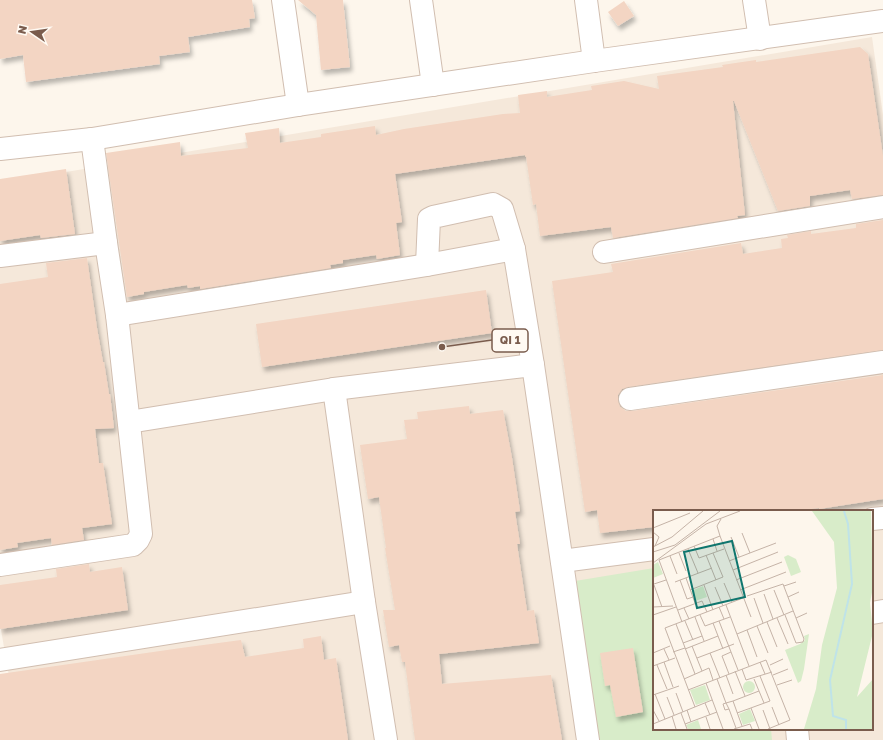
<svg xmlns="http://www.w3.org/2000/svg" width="883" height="740" font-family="'Golos Text',sans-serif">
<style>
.residential{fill:#f5e8da;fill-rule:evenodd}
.green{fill:#d8ecc9}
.building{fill:#f3d5c3;filter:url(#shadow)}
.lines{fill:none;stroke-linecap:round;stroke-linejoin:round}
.minor-casing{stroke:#d1beb0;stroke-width:24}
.minor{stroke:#fff;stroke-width:22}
.inset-river{fill:none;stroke:#bfe3e8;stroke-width:2}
.inset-road{fill:none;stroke:#c5b3a7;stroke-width:1}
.view{fill:#0f766e;fill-opacity:0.15;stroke:#0f766e;stroke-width:2}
.inset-edge{fill:none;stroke:#7a5c4d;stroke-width:2}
.leader{fill:none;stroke:#7a5c4d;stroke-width:1.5}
.callout-dot{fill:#7a5c4d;stroke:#fffaf3;stroke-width:1.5}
.callout{fill:#fffaf3;stroke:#7a5c4d;stroke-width:1.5}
.callout-label{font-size:11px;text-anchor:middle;font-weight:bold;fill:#7a5c4d}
</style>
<defs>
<filter id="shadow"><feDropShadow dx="2.5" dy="4.5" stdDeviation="2" flood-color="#0004"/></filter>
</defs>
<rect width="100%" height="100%" fill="#fdf6ec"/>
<path class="residential" d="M872 37 883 115V740H20L0 624V183ZM654 511H872V729H654Z"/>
<path class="green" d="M654 568V729H771L772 740H599L575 581Z"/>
<g class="building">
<path d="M0 0H252L255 18 249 19 250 27 188 37 190 52 159 56 160 64 26 82 23 55 0 59Z"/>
<path d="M298 0H343L350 67 321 70 316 15Z"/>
<path d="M624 1 634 16 618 26 608 12Z"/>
<path d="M860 47 868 54 883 156V195L852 199 850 190 810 196V206L778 211 734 101H733L745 215 737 216 738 218 613 238 611 227 540 236 536 204 533 205 526 156 525 157V155L395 174 402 222 396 223 400 255 377 259 376 255 343 260V263L330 265 331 268 200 289V286L188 288 187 285 144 292V294L127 297 106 153 180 142 181 156 248 148 245 133 279 128 280 143 321 137V134L375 126 376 135 404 129 503 114 520 113 518 95 547 91V97L592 90 591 86 624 81 659 89 657 76 723 67 722 65 756 60V62Z"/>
<path d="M66 169 75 234 41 238 40 235 0 241V179Z"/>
<path d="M883 220V350L628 387 622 389 618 395V400L620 407 626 411H632L883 375V499L819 509V508L796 511H654V527L600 533 597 510 585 512 552 281 613 272 611 264 741 243 743 254 782 248 781 239 788 238 787 235 811 231V234L856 228V224Z"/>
<path d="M87 258 97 328 103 362H104L109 394H110L114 428 95 429 99 463H103L112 524 82 528 84 540 52 545 51 538 17 543 18 547 0 550V284L48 277 46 263Z"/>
<path d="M486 290 492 333 262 367 256 324Z"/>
<path d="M469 406 470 414 503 410 512 458 520 511 515 512 520 544H517L527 611 534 610 539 643 439 654 442 684 551 675 562 740H415L405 662H402L399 645 389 647 383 610H395L385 548H386L379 497 368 499 360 445 407 439 404 420 418 419 417 412Z"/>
<path d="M89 564 90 572 122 567 128 610 0 629V585L57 577 56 569Z"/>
<path d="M321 636 324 660 336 658 348 740H0V674L181 648 241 640 245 657 304 648 303 639Z"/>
<path d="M633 648 643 712 616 717 610 685 605 686 600 653Z"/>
</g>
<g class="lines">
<g class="minor-casing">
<g id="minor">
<path d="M283 0 298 105"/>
<path d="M421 0 433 85"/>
<path d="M586 0 594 61"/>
<path d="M754 0 760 39"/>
<path d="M0 149 92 139 298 105 594 61 883 21"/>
<path d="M604 252 883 207"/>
<path d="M0 256 106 243"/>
<path d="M427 265 429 219 433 217 493 204 502 209 514 249 533 365 588 740"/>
<path d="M117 315 427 265 514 249"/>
<path d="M334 389 364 602 386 740"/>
<path d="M630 399 883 362"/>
<path d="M129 422 334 389 533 365"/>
<path d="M872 519 883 518"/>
<path d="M562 561 654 549"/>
<path d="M0 565 133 545 138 540 141 534 117 315 106 243 92 139"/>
<path d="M872 613 883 611"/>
<path d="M0 660 364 602"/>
<path d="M797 729 798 740"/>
</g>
</g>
<use href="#minor" class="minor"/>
</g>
<g transform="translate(653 510)">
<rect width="220" height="220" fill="#fdf6ec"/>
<path d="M159 1H218L220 77 217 93 220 122 204 187 220 169V219H151L163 179 169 135 184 78 181 32ZM135 45 143 49 148 62 138 66 131 47ZM5 52 10 64 0 68V55ZM50 76 54 87 42 91 38 81ZM156 124 151 159 148 171 145 173 132 140 147 134 152 130 151 126ZM90 177a6 6 0 1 1 12 0a6 6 0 1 1-12 0ZM52 175 57 190 43 195 37 180ZM97 199 102 211 90 215 86 204ZM45 210 48 219H35L33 215Z" fill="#d8ecc9"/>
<path class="inset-river" d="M191 1 195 14 199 74 177 170 180 206 193 210V219"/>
<path class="inset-road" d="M0 18 37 3M0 22 6 27 2 36M89 23 97 43M67 26 64 16 68 9M78 27 86 47M60 29 64 41M41 36 46 48 71 39M0 37 19 27 50 1M35 39 45 63M0 42 22 35 67 1M26 43 33 61M53 45 63 70M17 46 24 64M76 51 123 33M0 53 53 14 87 1M80 60 125 42M33 68 42 93M27 70 34 89 40 87M83 70 129 52M22 72 59 58M71 73 79 92M1 74 13 70M1 75 9 97M51 75 60 100M131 76 143 72M62 77 70 96M37 80 70 67 60 43M87 80 133 62M121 80 131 105M111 84 120 109M94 86 130 74 151 129 150 132 143 133 132 105M135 87 146 82M101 88 110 113M73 95 96 156M0 97 20 96M66 97 71 109M31 98 36 109M25 100 49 91 54 102M0 105 23 97M47 105 52 116 77 107M42 107 51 131M124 108 135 134M143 108 154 103M32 111 40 130M66 111 85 160M29 112 6 50 67 26 98 107M114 112 124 137M60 113 70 139M23 114 42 164M104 116 115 143M94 120 104 147M84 124 140 101M30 133 49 126M39 136 49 161M11 139 16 150M32 139 65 126M20 142 32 138M0 143 17 136M57 143 67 168M44 148 81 134M11 152 20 177M107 152 112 164M4 155 14 179M117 155 130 149M0 156 22 148M89 159 93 170 119 162M82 161 92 186M76 164 69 146 78 142M73 165 80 184M120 165 135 159M31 169 56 158 60 170M64 169 73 193M101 169 111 193M53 173 70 219M124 175 139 170M35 180 113 150 137 210 115 219M23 183 30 202M2 184 12 209M0 185 26 176M14 187 21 205M80 191 89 216M52 193 57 205M73 193 76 199 72 200 70 194 73 193 80 191 106 181M42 197 12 118 90 88M119 197 126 215M98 198 106 219M76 199 83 218M0 200 6 211M34 200 38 212M110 200 117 219M28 203 34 219M84 203 117 191 107 166M19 206 23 219M53 207 57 219M0 214 59 190M32 214 64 202M81 219 97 214 99 219"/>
<path class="view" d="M79 31 92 87 44 98 31 42Z"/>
<rect width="220" height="220" class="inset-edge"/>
</g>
<path class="leader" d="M442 347L492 340"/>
<circle class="callout-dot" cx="442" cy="347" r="4"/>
<rect class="callout" x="492" y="329" width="36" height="23" rx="4"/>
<g class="callout-label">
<text x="510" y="344">QI 1</text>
</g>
<g transform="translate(32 32) rotate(283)" stroke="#fffaf3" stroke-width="3" paint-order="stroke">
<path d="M0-3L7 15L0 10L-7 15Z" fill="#7a5c4d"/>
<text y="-6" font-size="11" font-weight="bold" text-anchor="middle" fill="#7a5c4d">N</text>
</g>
</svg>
